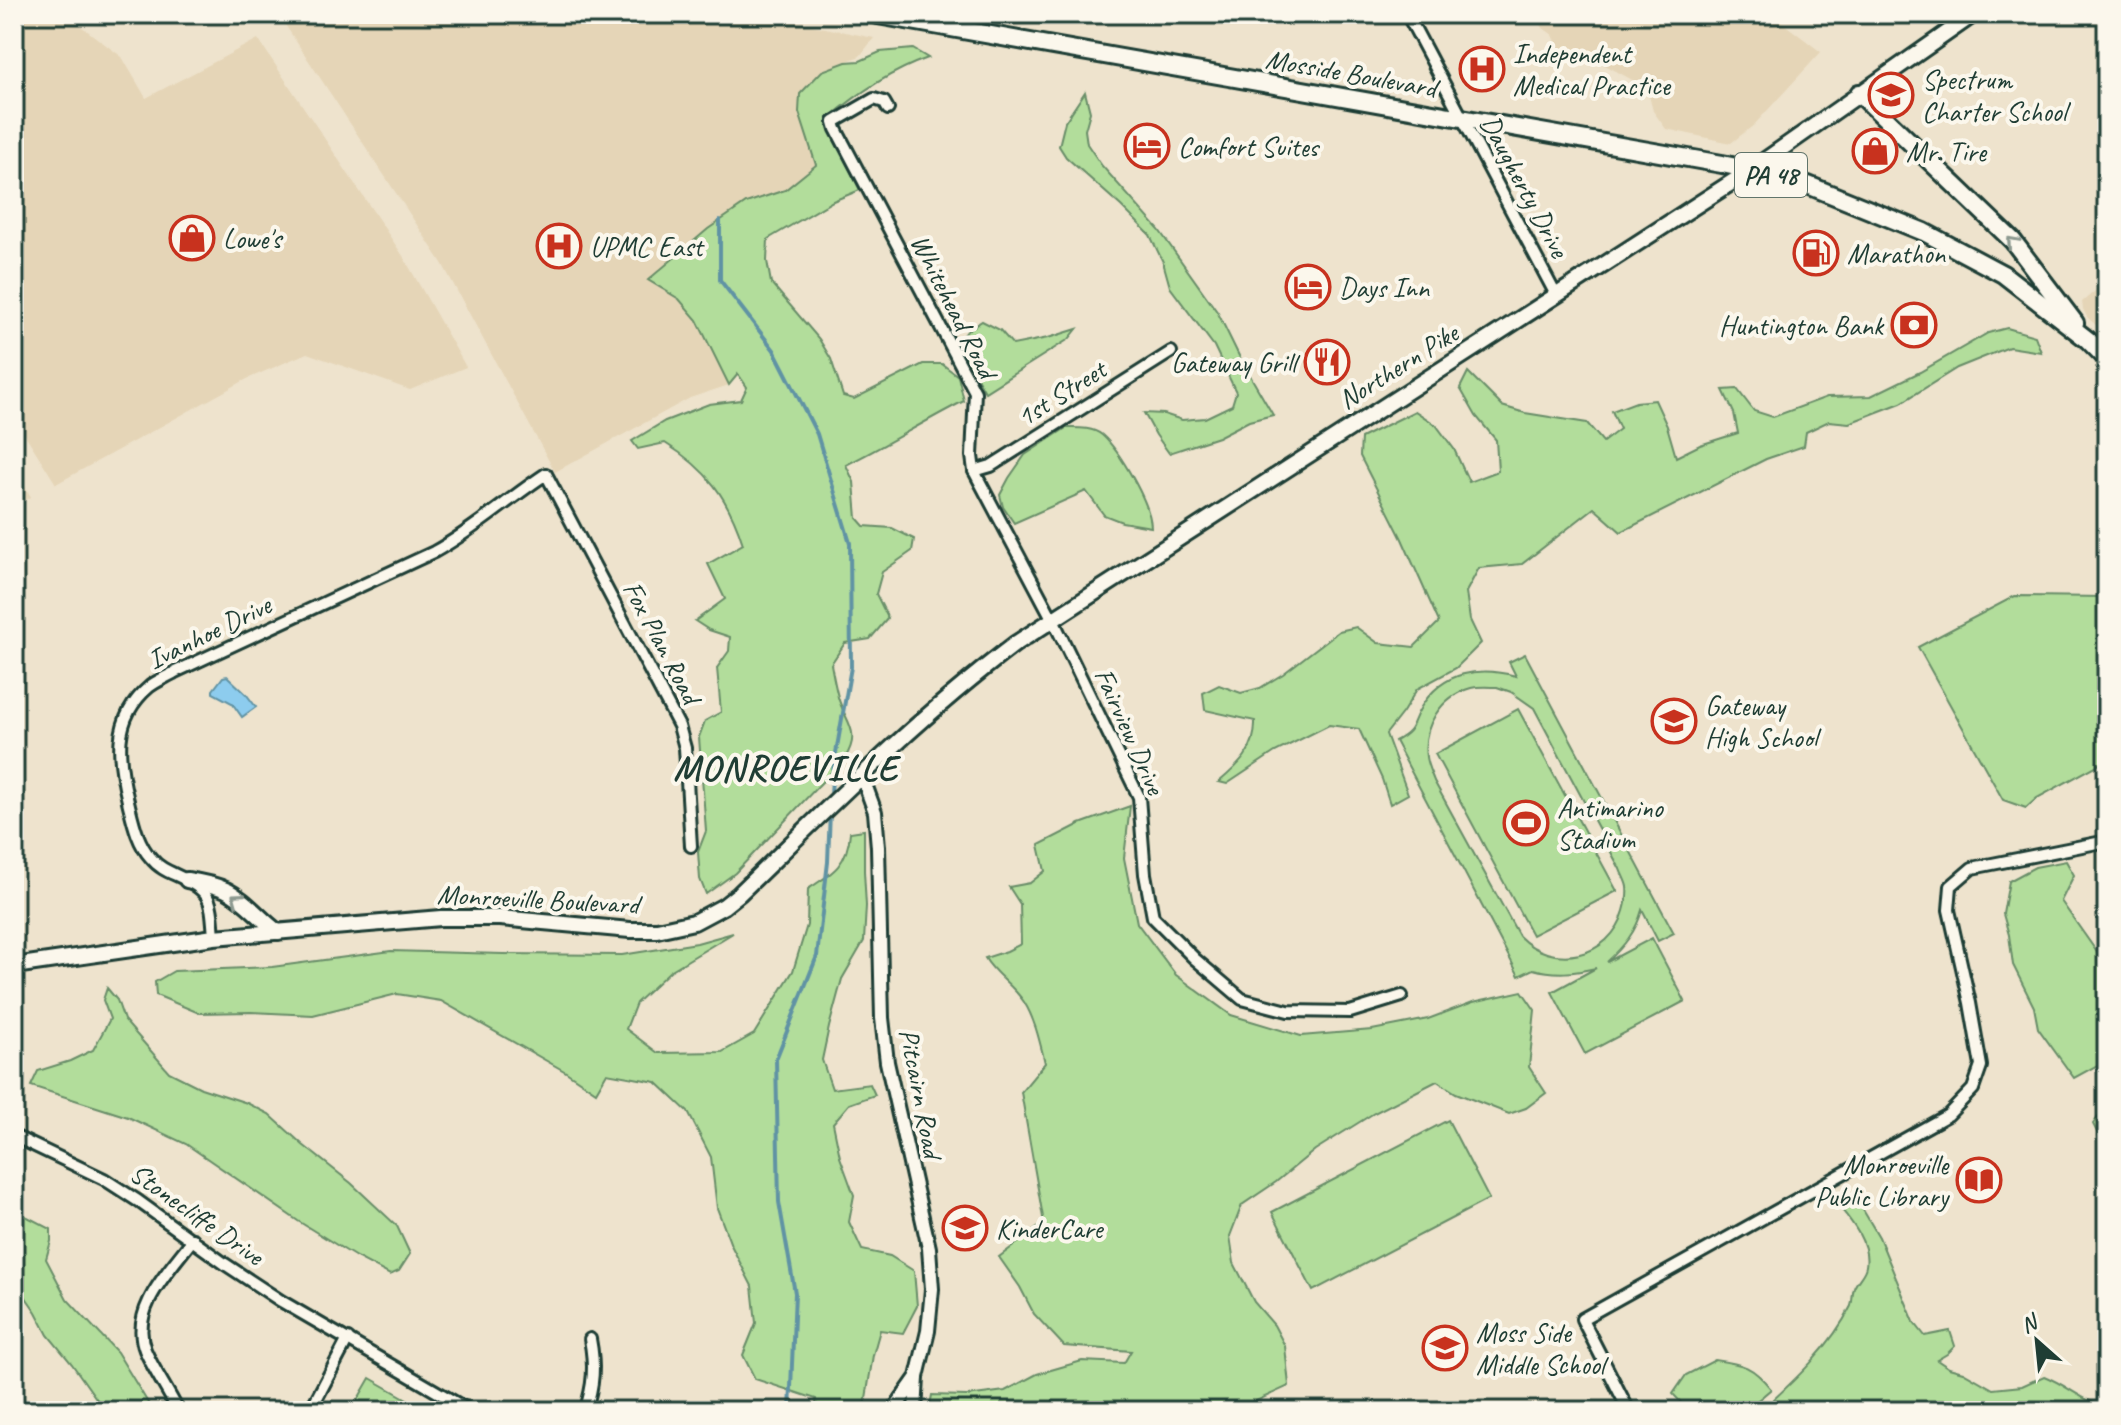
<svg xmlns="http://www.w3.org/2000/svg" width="2121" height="1425" font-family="Caveat,sans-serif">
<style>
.built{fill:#e5d5b7}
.green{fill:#b2dd9b;stroke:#688d68;stroke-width:2;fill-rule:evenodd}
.water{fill:#8dccee;stroke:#6193a4;stroke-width:2}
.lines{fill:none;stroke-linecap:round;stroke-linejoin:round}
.stream{stroke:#6193a4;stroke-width:4}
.minor-casing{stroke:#1f3d34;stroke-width:16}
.tertiary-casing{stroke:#1f3d34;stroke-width:18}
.secondary-casing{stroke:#1f3d34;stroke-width:20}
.primary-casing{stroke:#1f3d34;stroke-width:22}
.minor{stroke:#fbf7ec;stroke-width:10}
.tertiary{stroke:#fbf7ec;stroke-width:12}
.secondary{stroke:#fbf7ec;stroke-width:14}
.primary{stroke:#fbf7ec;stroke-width:16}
.oneway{stroke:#8d9a90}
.labels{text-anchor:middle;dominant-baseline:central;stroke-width:8;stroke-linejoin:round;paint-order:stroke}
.shield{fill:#fbf7ec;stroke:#61756b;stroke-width:2}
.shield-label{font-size:26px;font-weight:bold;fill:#1f3d34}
.poi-label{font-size:28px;fill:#1f3d34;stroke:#fbf7ec;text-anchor:start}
.street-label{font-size:28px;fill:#1f3d34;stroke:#fbf7ec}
.district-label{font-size:36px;font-weight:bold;letter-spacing:2px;fill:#1f3d34;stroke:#fbf7ec}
</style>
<rect width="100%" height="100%" fill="#eee3cd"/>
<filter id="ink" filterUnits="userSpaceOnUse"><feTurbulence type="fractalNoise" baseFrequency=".0125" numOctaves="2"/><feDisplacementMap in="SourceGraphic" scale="16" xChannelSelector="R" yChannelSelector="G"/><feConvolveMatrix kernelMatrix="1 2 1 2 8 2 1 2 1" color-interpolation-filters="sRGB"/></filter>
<g filter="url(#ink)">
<g class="built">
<path d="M14 14H65L122 57 146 98 258 39 403 256 466 367 410 390 307 353 247 379 56 484 14 417Z"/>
<path d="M291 14H757L874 38 860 56 822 71 803 127 816 164 785 190 746 203 648 280 679 299 697 320 729 385 690 398 555 472 442 263 282 20Z"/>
<path d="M1536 14H1771L1821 52 1754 125 1731 143 1666 129 1653 111 1647 88 1594 59H1564L1553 35 1543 28Z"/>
<path d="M2107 281V335L2087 317 2083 309 2082 302Z"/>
<path d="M14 468 31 497 14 507Z"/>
</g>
<g class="green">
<path d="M913 49 928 58C891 71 857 94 828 119L829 129 860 190 833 201 768 239 767 261 771 283 819 339 831 359 843 396 854 399 923 364H942L958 376 964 401C924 421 887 445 846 465L854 482 857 518 864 526 892 528 914 539 912 551 882 572 876 594 888 618 870 639 845 643 831 664C833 675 835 686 838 697 845 722 862 731 845 758L735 873 706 894 700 879 698 852 706 831 699 737 705 721 721 712 717 668 729 651 730 637 709 630 695 621 725 599 708 564 743 544C728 497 707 469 665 443L638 449 632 441 665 421 709 404 741 400 747 387 738 374 729 385 697 320 679 299 648 280 708 229 746 203 785 190 816 165 799 112 800 94 822 71 846 62 860 61 880 52Z"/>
<path d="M1085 92 1090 112 1085 130 1087 144 1102 166 1159 230 1218 313 1241 360 1273 415 1249 421 1218 437 1169 453 1156 435 1144 413 1164 414 1182 420 1205 418 1232 405 1236 392 1214 346 1170 287 1163 262 1150 235 1121 206 1066 157 1059 146 1065 122Z"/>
<path d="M982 321 1000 330 1013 345 1048 338 1077 329 1069 339 985 392 961 350 960 340 968 330Z"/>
<path d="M2007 328 2035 336 2041 352 2009 347 1957 368 1901 403 1849 423 1829 421 1806 432 1804 446 1766 459 1621 532 1594 508 1522 564 1479 568 1466 592 1470 620 1481 643 1456 668 1417 689 1403 712 1386 734 1408 794 1390 804 1382 779 1359 729 1329 725 1275 752 1227 784 1219 782C1239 765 1256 750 1255 721L1205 710 1203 693 1219 685 1241 693 1260 688 1283 674 1339 631 1356 627 1378 643 1414 647 1439 622 1402 539 1360 456 1361 438 1415 411 1436 425 1454 449 1469 482 1498 471 1496 440 1476 416 1460 388 1468 372 1502 406 1525 413 1587 423 1603 442 1620 429 1612 411 1636 402 1655 400 1667 426 1676 457 1700 445 1738 433 1734 413 1723 390 1737 389 1754 411 1773 417 1827 397 1871 396 1920 372 1988 333Z"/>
<path d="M1066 428C1077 428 1093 427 1102 435 1119 450 1151 504 1151 527L1122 522 1104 515 1086 491 1014 523 1003 507 1000 495 1009 478 1025 455Z"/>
<path d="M2015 596 2107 597V760L2037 798 2026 808 2003 800 1918 647Z"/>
<path d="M1525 654 1674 933 1658 941 1642 910C1636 932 1624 946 1607 962L1652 938 1685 1001 1585 1054 1552 992 1596 968C1574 973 1556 975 1533 969L1519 976 1395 741C1416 730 1410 725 1421 707 1443 671 1479 666 1516 676L1509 662ZM1497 687 1511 692 1534 708 1620 869C1622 875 1626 881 1627 887 1628 894 1626 904 1624 911 1610 959 1552 970 1519 936L1434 781C1431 773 1427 765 1426 757 1422 727 1441 696 1471 688 1479 686 1489 687 1497 687Z"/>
<path d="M1518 709 1617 891 1532 935 1435 754Z"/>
<path d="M1130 806 1124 858 1137 923 1176 975 1231 1015 1301 1036 1372 1030 1428 1019 1473 1002 1522 991 1535 1010 1529 1067 1546 1093 1526 1108 1509 1114 1456 1093 1437 1081 1374 1113 1315 1150 1276 1182 1242 1205 1230 1236 1234 1263 1254 1302 1274 1325 1285 1346 1289 1386 1245 1406 1242 1411H929L932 1395 967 1396 1005 1391 1037 1374 1082 1361 1124 1363 1131 1351 1064 1346 1034 1314 1020 1287 999 1257 1044 1223 1021 1092 1045 1063C1040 1043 1035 1019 1024 1002 1013 985 994 974 985 958L1007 951 1021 944 1020 904 1009 887 1030 883 1045 871 1039 845 1080 824Z"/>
<path d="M864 830V871L866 906 864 941 842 979 829 1027 822 1060 832 1089 870 1084 875 1095 849 1104 833 1123 840 1157 854 1195 849 1222 862 1250 890 1256 914 1271 917 1306 903 1333 880 1330 873 1355 864 1411H817L816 1399 755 1379 743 1355 756 1323 752 1286 731 1245 717 1208 711 1157 688 1112 656 1082 607 1073 596 1092 566 1072 441 1001 397 994 313 1015 251 1012 199 1013 156 995 155 982 174 971 272 967 391 951 503 954 622 955 697 943 733 933 670 971 636 1003 626 1029 658 1053 722 1052 754 1034 793 971 807 925 808 889C833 873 848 864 850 832Z"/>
<path d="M2066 861 2074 875 2061 901 2099 955 2107 961V1060L2074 1078 2038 1028 2034 1007 2013 965 2009 935 2003 914 2009 881 2035 867Z"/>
<path d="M107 988 117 1000 124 1020 169 1072 201 1088 247 1103 269 1114 303 1145 351 1183 397 1226 410 1254 399 1271 390 1275 356 1257 298 1221 186 1144 128 1117 31 1086 38 1071 70 1061 93 1050 110 1019 103 1000Z"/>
<path d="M2107 1105V1152L2093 1124Z"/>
<path d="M1448 1120 1489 1199 1313 1291 1272 1212Z"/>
<path d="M1844 1195 1856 1198 1879 1237 1914 1322 1925 1336 1950 1331 1955 1346 1947 1354 1937 1360 1949 1368 1963 1372 1993 1389 2022 1386 2044 1376C2067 1385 2084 1402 2107 1408V1411H2066L2054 1407 2025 1411H1761C1794 1381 1831 1347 1851 1306 1853 1300 1852 1294 1854 1288 1857 1280 1865 1274 1866 1266 1870 1243 1851 1221 1838 1205Z"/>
<path d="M14 1210 51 1229V1241L46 1259 67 1299 117 1352 153 1411H105L72 1364 48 1335 36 1312 14 1280Z"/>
<path d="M1715 1360C1743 1364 1753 1366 1771 1389L1745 1411H1689L1673 1394 1686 1375Z"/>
<path d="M370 1378 428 1411H351Z"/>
</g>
<path class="water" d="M227 676 246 694 256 707 242 717 232 703 213 693V690L223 677Z"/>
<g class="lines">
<g class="stream">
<path d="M720 220V280L774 350 817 434 850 543 851 667 832 776 831 798"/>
<path d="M790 1411 795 1293 779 1202 776 1059 817 956 828 862 830 811"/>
</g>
<g class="minor-casing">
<g id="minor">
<path d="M1407 14 1556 295"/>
<path d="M888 109 884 102 874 99 834 122 836 129 975 392 972 456 974 471 1053 620 1139 797 1145 874 1153 917 1195 959 1242 999 1288 1011 1350 1012 1402 996"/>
<path d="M974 471 991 466 1171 352"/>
<path d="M214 937C211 899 213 892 176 875 167 871 158 867 151 858 137 843 133 821 128 801 118 760 111 719 149 687 156 681 167 677 175 672L434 552C474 530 508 499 546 474L679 726 685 748 691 846"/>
<path d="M14 1136 104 1179 138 1201 225 1264 281 1301 470 1411"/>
<path d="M178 1411C168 1390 154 1371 145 1350 129 1309 170 1270 193 1239"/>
<path d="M310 1411 348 1339"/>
<path d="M585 1411C594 1385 595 1365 590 1339"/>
<path d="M1629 1411 1582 1319 1948 1115 1973 1089 1981 1066 1970 1003 1949 910 1951 886 1972 868 2107 841"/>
</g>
</g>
<g class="tertiary-casing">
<g id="tertiary">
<path d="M862 776 875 812 878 847 882 1018 887 1062 929 1248 932 1289 928 1331 917 1377 893 1411"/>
<path d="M915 1411 917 1378"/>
</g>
</g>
<g class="secondary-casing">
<g id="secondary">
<path d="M187 880C200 882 213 884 226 890 246 900 260 919 278 932"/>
<path d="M14 966 214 937 441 918H500L630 930H657L694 922 724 906 739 894C829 807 916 719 1015 644L1751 170 1974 14"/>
</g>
</g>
<g class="primary-casing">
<g id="primary">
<path d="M872 14 1722 164 1751 170 1808 185 1924 232 2003 274 2088 340 2107 359"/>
<path d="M1859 93 2013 241 2075 323"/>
</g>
</g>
<use href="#minor" class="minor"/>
<use href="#tertiary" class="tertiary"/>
<use href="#secondary" class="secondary"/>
<use href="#primary" class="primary"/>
</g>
<defs><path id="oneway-chevron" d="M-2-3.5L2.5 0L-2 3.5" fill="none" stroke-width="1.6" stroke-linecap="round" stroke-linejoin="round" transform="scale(2)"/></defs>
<g class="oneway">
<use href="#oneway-chevron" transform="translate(2012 242) rotate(-132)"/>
<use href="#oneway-chevron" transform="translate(237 898) rotate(-144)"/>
</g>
</g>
<defs>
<g id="hospital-ring" transform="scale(2.3)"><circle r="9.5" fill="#fbf7ec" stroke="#c8321e" stroke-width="1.5"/><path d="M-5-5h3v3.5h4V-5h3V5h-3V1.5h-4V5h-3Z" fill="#c8321e"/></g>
<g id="school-ring" transform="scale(2.3)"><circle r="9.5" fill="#fbf7ec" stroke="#c8321e" stroke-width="1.5"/><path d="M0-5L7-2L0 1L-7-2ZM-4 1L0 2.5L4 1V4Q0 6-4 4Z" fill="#c8321e"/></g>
<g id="hotel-ring" transform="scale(2.3)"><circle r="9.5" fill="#fbf7ec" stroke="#c8321e" stroke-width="1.5"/><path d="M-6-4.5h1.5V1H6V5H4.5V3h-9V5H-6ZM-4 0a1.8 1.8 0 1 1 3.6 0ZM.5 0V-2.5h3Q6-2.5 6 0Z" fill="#c8321e"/></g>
<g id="shop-ring" transform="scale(2.3)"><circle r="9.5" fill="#fbf7ec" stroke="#c8321e" stroke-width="1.5"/><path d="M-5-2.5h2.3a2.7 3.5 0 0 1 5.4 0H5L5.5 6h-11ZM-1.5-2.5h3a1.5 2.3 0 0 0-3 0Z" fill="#c8321e"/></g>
<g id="fuel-ring" transform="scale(2.3)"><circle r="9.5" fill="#fbf7ec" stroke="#c8321e" stroke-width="1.5"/><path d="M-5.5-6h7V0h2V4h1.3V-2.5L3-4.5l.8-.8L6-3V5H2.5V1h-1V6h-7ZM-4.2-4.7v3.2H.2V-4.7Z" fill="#c8321e"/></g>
<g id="bank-ring" transform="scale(2.3)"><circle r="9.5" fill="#fbf7ec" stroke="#c8321e" stroke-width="1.5"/><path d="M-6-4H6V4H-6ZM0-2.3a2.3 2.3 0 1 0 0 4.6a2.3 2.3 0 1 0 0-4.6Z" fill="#c8321e"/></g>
<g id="restaurant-ring" transform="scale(2.3)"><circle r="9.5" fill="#fbf7ec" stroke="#c8321e" stroke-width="1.5"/><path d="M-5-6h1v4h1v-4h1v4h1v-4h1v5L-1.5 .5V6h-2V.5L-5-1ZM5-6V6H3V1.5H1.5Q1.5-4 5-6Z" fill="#c8321e"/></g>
<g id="stadium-ring" transform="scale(2.3)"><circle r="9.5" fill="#fbf7ec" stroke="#c8321e" stroke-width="1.5"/><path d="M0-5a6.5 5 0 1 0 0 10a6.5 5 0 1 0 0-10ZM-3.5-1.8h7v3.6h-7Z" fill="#c8321e"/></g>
<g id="library-ring" transform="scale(2.3)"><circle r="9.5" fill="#fbf7ec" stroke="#c8321e" stroke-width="1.5"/><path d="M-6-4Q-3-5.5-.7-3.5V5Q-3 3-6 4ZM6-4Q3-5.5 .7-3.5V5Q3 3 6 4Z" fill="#c8321e"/></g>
</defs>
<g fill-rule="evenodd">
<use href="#hospital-ring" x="1482" y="69"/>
<use href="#school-ring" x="1891" y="95"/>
<use href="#hotel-ring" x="1147" y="146"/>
<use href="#shop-ring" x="1875" y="151"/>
<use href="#shop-ring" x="192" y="238"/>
<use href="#hospital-ring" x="559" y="246"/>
<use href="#fuel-ring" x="1816" y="253"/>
<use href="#hotel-ring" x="1308" y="287"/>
<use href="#bank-ring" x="1914" y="325"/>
<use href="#restaurant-ring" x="1327" y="362"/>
<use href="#school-ring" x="1674" y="721"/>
<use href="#stadium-ring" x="1526" y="823"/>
<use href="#library-ring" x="1979" y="1180"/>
<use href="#school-ring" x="965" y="1228"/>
<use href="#school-ring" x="1445" y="1348"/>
</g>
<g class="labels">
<rect class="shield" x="1735" y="153" width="72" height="44" rx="6"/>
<g class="shield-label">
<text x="1771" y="175">PA 48</text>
</g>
<g class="poi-label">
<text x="1513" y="53">Independent<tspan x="1513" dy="32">Medical Practice</tspan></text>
<text x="1922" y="79">Spectrum<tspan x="1922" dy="32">Charter School</tspan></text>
<text x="1178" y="146">Comfort Suites</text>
<text x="1906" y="151">Mr. Tire</text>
<text x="223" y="238">Lowe's</text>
<text x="590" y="246">UPMC East</text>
<text x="1847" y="253">Marathon</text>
<text x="1339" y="287">Days Inn</text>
<text x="1883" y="325" text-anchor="end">Huntington Bank</text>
<text x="1296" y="362" text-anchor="end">Gateway Grill</text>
<text x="1705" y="705">Gateway<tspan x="1705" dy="32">High School</tspan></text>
<text x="1557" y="807">Antimarino<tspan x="1557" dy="32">Stadium</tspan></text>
<text x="1948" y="1164" text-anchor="end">Monroeville<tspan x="1948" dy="32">Public Library</tspan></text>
<text x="996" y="1228">KinderCare</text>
<text x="1476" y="1332">Moss Side<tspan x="1476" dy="32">Middle School</tspan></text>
</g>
<g class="street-label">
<text transform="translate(1351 73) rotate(10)">Mosside Boulevard</text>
<text transform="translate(1525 186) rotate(62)">Daugherty Drive</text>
<text transform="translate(954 306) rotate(63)">Whitehead Road</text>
<text transform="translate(1398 366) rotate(-32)">Northern Pike</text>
<text transform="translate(1061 393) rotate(-32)">1st Street</text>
<text transform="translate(209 632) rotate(-26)">Ivanhoe Drive</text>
<text transform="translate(662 642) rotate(62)">Fox Plan Road</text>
<text transform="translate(1130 731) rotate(66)">Fairview Drive</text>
<text transform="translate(538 899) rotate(3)">Monroeville Boulevard</text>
<text transform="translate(921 1093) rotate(79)">Pitcairn Road</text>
<text transform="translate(197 1214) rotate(35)">Stonecliffe Drive</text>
</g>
<g class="district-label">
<text x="786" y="768">MONROEVILLE</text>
</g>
</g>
<rect width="2121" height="1425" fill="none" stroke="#fbf7ec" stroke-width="48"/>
<rect x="24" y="24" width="2073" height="1377" fill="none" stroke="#1f3d34" stroke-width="3" filter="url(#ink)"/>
<g transform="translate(2037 1341) rotate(333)" stroke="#fbf7ec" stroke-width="6" paint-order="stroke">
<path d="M0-6L14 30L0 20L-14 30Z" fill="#1f3d34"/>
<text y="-12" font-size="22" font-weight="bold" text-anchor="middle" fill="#1f3d34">N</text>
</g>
</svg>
